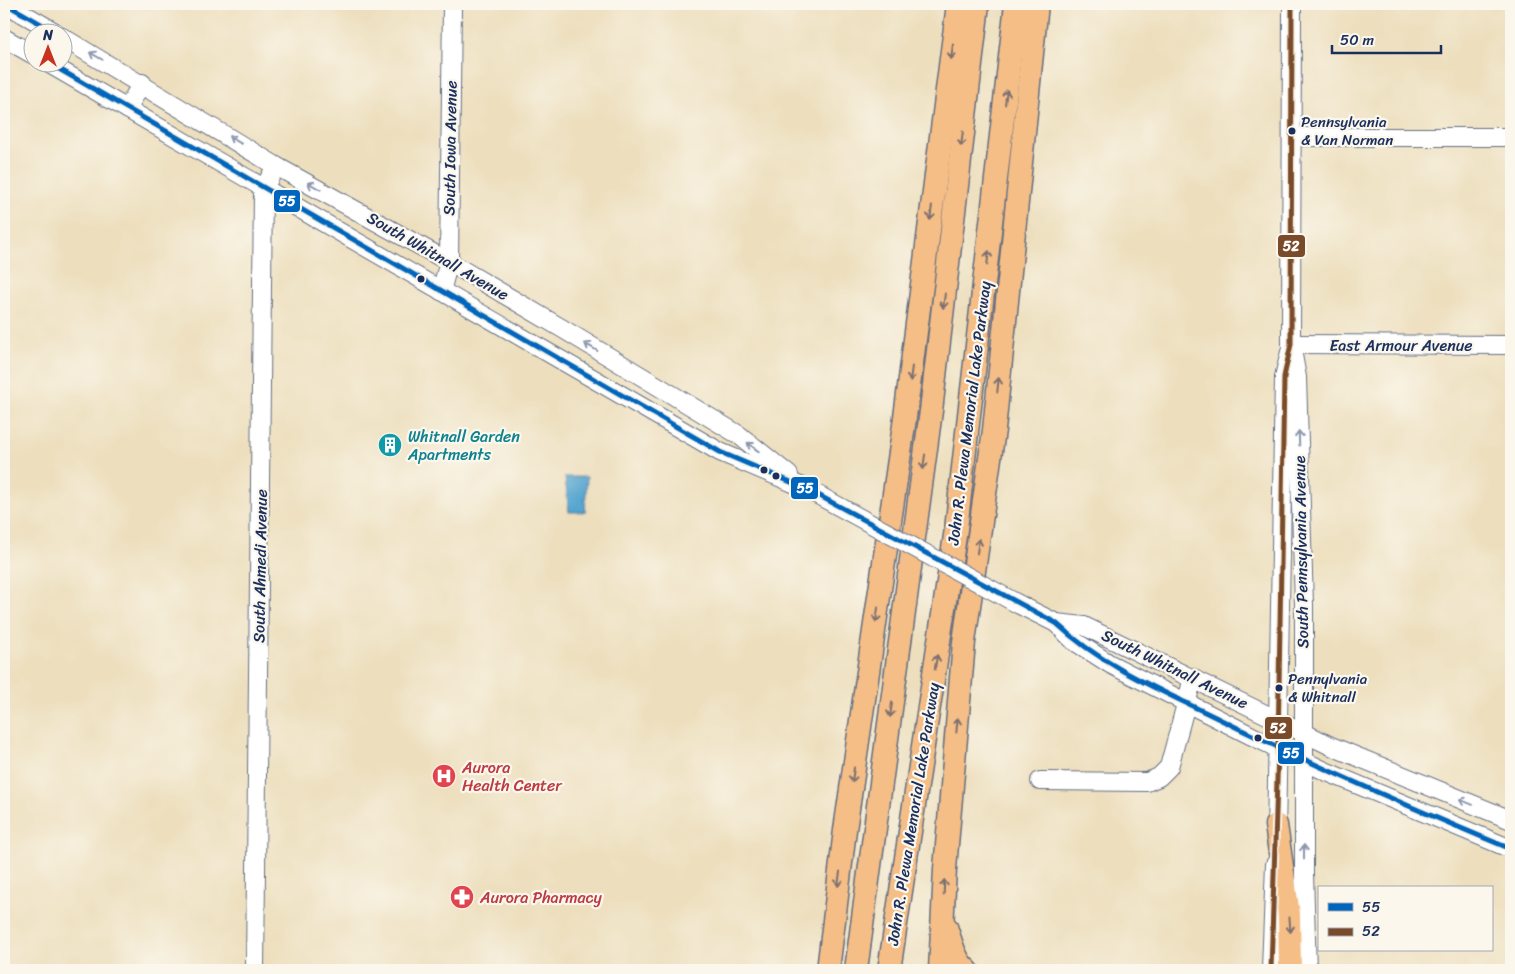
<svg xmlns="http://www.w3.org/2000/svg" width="1515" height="974" font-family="Sriracha,sans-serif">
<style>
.water{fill:#55a4cf;stroke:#386a96}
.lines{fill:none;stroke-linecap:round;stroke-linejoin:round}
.minor-casing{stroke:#646d80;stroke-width:20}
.major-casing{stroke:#646d80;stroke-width:25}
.minor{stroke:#fff;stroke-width:18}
.major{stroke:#f5be86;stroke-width:22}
.minor-bridge-casing{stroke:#646d80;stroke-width:20;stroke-linecap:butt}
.minor-bridge{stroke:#fff;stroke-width:18}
.bus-1-casing{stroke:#fbf7ec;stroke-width:9}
.bus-2-casing{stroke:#fbf7ec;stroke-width:9}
.bus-1{stroke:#0065bd;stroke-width:5}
.bus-2{stroke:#7a4b2a;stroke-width:5}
.oneway{stroke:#7d6f70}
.oneway2{stroke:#8d97ae}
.bus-dot{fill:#1b2f5e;stroke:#fbf7ec;stroke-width:2}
.labels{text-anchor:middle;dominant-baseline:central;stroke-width:4.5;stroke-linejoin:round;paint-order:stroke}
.bus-label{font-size:15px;fill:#1b2f5e;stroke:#fbf7ec;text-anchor:start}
.street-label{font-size:16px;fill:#1b2f5e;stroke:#fbf7ec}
.culture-label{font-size:16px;fill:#0d838f;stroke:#fbf7ec;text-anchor:start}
.health-label{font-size:16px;fill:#be3a42;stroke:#fbf7ec;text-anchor:start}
.line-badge{stroke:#fbf7ec;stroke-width:2}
.badge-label{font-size:14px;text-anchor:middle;font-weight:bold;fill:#fff}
</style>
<rect width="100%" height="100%" fill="#fbf7ec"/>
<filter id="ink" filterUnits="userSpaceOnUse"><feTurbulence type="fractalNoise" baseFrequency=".02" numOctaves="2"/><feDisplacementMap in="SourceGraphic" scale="10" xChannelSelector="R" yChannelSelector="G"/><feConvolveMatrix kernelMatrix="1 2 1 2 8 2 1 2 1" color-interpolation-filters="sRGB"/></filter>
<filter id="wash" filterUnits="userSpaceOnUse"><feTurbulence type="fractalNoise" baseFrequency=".0096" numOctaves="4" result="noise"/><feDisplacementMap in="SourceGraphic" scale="20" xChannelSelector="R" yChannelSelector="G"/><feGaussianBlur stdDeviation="1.12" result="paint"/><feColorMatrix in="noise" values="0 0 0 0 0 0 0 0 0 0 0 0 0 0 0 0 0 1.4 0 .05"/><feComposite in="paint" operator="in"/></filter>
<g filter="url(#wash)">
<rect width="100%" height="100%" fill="#eddfbe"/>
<path class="water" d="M565 477H587L585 512H569Z"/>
</g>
<g filter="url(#ink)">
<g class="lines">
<g class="minor-casing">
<g id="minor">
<path d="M6 4 55 32"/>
<path d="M1292 4 1291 344 1297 377 1304 605V874L1307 970"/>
<path d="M62 37 276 166 449 262 563 329 739 435 789 475"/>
<path d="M4 38 32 54"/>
<path d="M46 62 720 452 805 488"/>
<path d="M127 109 142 83"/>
<path d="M1292 137H1511"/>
<path d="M441 291 449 262 452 4"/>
<path d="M1291 344 1511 345"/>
<path d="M1018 604 1056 623 1074 641 1110 664 1252 736 1325 771 1511 849"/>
<path d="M1056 623 1084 626 1331 746 1511 820"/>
<path d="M1040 781 1147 782 1159 777 1169 767 1193 678"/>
<path d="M1276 838 1284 377 1290 352"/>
<path d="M255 970 263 190 276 166"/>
<path d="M1271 970 1275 864"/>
</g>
</g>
<g class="major-casing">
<g id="major">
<path d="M1276 825 1289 915 1290 970"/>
<path d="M946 927C951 941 955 961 967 970"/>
<path d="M828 970 845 830 904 425 958 4"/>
<path d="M856 970 931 411 978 4"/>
<path d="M889 970 956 529 1016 4"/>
<path d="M940 970 945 869 964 642 994 430 1037 4"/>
</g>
</g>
<use href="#minor" class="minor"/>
<use href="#major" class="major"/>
<g class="minor-bridge-casing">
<path id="minor-bridge" d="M805 488 1018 604"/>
</g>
<use href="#minor-bridge" class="minor-bridge"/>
<g class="bus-1-casing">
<g id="bus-1">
<path d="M6 4 55 32"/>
<path d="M47 62 720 452 805 488 1056 623C1100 664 1155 688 1209 714 1308 763 1409 807 1511 849"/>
</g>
</g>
<g class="bus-2-casing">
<path id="bus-2" d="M1271 970 1278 748 1284 377 1291 344 1292 4"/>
</g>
<use href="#bus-1" class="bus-1"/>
<use href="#bus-2" class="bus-2"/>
</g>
<defs><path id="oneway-shaft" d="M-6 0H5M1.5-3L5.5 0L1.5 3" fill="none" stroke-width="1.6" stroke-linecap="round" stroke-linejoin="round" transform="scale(1.25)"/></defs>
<g class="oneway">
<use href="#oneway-shaft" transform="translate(952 52) rotate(97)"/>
<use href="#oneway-shaft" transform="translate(1006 97) rotate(-83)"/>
<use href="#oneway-shaft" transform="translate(962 139) rotate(97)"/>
<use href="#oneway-shaft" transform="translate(931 213) rotate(97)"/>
<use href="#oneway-shaft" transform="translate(988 258) rotate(-83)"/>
<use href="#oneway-shaft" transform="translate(944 301) rotate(97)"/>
<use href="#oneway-shaft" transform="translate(911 374) rotate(97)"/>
<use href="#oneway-shaft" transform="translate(998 385) rotate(-84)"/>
<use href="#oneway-shaft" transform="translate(924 462) rotate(98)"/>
<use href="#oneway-shaft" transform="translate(978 546) rotate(-82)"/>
<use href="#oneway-shaft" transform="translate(877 615) rotate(98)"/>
<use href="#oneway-shaft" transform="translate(936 662) rotate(-81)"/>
<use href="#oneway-shaft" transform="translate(891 710) rotate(98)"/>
<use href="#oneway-shaft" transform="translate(957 725) rotate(-85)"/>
<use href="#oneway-shaft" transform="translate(853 775) rotate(98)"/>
<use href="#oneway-shaft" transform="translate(839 879) rotate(98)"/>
<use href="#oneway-shaft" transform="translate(944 887) rotate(-88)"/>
<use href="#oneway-shaft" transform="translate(1290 925) rotate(86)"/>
</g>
<g class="oneway2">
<use href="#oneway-shaft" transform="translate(96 56) rotate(-150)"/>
<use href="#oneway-shaft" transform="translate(235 140) rotate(-149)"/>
<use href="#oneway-shaft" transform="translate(314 186) rotate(-151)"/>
<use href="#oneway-shaft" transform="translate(591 347) rotate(-149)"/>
<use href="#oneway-shaft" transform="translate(1299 438) rotate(-92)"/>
<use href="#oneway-shaft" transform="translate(753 447) rotate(-142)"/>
<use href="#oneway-shaft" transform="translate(1466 802) rotate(-158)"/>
<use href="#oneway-shaft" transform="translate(1304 852) rotate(-90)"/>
</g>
</g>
<defs>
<g id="building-disc" transform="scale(1.25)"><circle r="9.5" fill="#0f9aa8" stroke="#fbf7ec"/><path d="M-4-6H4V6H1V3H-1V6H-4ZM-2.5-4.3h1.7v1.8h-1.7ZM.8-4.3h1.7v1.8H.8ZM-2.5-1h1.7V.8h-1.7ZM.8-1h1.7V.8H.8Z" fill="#fff"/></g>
<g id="hospital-disc" transform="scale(1.25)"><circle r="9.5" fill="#e0444e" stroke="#fbf7ec"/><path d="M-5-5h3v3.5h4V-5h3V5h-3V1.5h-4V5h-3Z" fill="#fff"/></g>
<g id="pharmacy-disc" transform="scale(1.25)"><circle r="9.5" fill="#e0444e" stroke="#fbf7ec"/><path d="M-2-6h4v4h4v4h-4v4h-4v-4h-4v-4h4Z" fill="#fff"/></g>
</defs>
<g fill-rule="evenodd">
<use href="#building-disc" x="390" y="445"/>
<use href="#hospital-disc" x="444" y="776"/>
<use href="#pharmacy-disc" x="462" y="897"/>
</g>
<g class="bus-dot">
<circle cx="1292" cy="131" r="4.5"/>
<circle cx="421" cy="279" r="4.5"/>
<circle cx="764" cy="470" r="4.5"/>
<circle cx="776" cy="476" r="4.5"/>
<circle cx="1279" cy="688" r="4.5"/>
<circle cx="1258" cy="738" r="4.5"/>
</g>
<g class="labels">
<g class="bus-label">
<text x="1301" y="122">Pennsylvania<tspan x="1301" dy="18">&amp; Van Norman</tspan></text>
<text x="1288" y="679">Pennylvania<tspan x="1288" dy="18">&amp; Whitnall</tspan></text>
</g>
<g class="street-label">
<text transform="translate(450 148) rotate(-89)">South Iowa Avenue</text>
<text transform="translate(438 256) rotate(30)">South Whitnall Avenue</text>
<text x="1401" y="345">East Armour Avenue</text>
<text transform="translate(969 413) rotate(-83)">John R. Plewa Memorial Lake Parkway</text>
<text transform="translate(1301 552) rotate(-91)">South Pennsylvania Avenue</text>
<text transform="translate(260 566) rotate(-89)">South Ahmedi Avenue</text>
<text transform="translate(1175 669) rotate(26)">South Whitnall Avenue</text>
<text transform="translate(913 814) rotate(-81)">John R. Plewa Memorial Lake Parkway</text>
</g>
<g class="culture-label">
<text x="408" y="436">Whitnall Garden<tspan x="408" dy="18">Apartments</tspan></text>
</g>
<g class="health-label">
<text x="462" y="767">Aurora<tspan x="462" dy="18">Health Center</tspan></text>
<text x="480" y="897">Aurora Pharmacy</text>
</g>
</g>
<g class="line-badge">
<rect x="273" y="189" width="28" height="24" rx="5" fill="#0065bd"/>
<rect x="1277" y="234" width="29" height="24" rx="5" fill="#7a4b2a"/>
<rect x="790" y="476" width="29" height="24" rx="5" fill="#0065bd"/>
<rect x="1264" y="716" width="29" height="24" rx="5" fill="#7a4b2a"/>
<rect x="1277" y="741" width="28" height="24" rx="5" fill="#0065bd"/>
</g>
<g class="badge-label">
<text x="287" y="206">55</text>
<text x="1291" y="251">52</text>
<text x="805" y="493">55</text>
<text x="1278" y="733">52</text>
<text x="1291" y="758">55</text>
</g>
<rect width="1515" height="974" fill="none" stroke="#fbf7ec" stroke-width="20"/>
<rect x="1318" y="886" width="175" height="65" fill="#fbf7ec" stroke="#a1a7b3"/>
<rect x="1328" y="903" width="25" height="8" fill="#0065bd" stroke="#a1a7b3"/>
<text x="1362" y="912" font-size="15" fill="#1b2f5e">55</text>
<rect x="1328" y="928" width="25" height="8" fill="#7a4b2a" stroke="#a1a7b3"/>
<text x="1362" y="936" font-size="15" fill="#1b2f5e">52</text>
<g transform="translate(48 48)"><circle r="24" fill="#fbf7ec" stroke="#a1a7b3"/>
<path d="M0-4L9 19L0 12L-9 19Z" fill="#c8321e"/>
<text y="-8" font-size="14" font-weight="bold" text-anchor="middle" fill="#1b2f5e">N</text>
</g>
<path d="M1332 45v8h109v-8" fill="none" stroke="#1b2f5e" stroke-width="2.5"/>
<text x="1340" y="45" font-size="15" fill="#1b2f5e" stroke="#fbf7ec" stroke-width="4" paint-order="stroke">50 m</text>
</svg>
